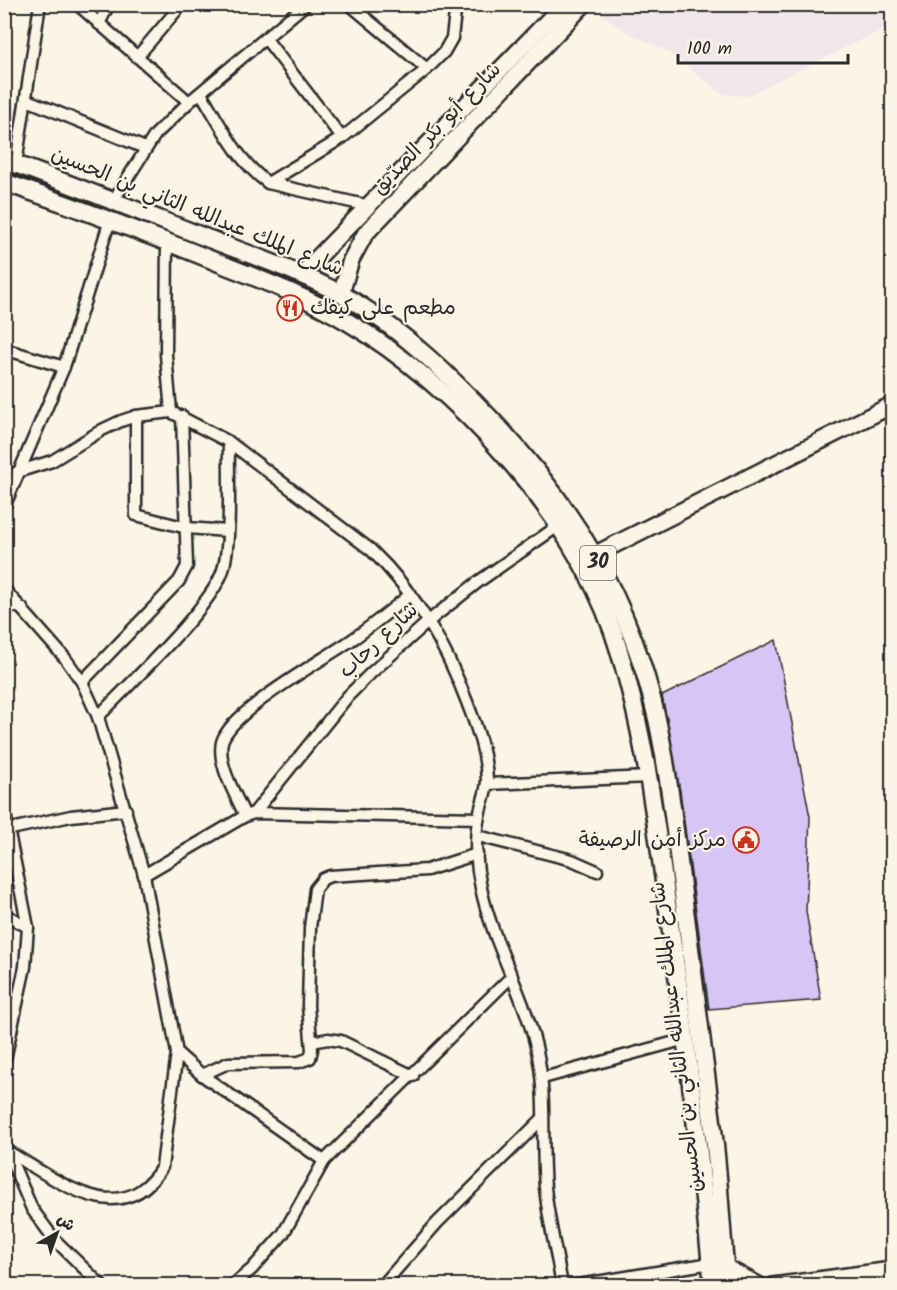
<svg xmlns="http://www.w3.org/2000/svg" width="897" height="1290" font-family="Kalam,'Playpen Sans Arabic',sans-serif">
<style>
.built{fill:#f1e6ea}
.building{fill:#d8c4f5;stroke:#2b2b2b;stroke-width:1.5}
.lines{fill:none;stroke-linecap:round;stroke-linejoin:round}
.street-casing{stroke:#2b2b2b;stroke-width:15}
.secondary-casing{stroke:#2b2b2b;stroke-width:20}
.primary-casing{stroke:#2b2b2b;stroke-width:21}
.street{stroke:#fcf5e5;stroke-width:10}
.secondary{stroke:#fcf5e5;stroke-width:15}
.primary{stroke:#fcf5e5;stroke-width:16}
.labels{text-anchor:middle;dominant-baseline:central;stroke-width:4.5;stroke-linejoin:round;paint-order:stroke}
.shield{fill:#fcf5e5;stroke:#6a6863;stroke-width:1.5}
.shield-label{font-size:20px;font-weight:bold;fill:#2b2b2b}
.street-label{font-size:21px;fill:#2b2b2b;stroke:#fcf5e5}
.poi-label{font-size:21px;fill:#2b2b2b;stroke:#fcf5e5;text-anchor:start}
</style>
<rect width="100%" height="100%" fill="#fcf5e5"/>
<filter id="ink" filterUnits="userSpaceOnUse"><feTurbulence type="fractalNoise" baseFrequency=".0167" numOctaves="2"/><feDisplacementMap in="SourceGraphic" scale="12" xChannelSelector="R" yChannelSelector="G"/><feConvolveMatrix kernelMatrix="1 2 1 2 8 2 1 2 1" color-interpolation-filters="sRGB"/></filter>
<g filter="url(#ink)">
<path class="built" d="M594 5H892V25L747 96 722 94 670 53 627 32 591 7Z"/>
<path class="building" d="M776 640 810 817 806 911 821 1000 709 1009 680 791 662 696Z"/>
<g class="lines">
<g class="street-casing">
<g id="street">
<path d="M77 4 189 102"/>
<path d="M349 4 427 69"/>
<path d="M99 24 109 4"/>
<path d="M266 39 342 138"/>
<path d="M137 57 182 4"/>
<path d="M201 93C220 124 238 162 268 183L369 206"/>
<path d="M27 100 145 148"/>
<path d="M16 164 40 4"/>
<path d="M268 183 342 138 427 69 444 52 452 38 456 4"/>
<path d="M113 201 155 135 189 102 306 4"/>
<path d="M167 241 166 355 171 412"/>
<path d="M4 349 64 367"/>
<path d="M136 416V515L187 528 227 531"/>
<path d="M17 472 52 461 102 430 121 421 136 416 171 412 229 442 371 550C416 593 445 644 467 702 477 728 486 752 487 780 487 792 481 804 479 816 474 838 476 866 481 888 493 945 525 995 537 1051 547 1095 541 1142 545 1187 548 1220 557 1253 562 1286"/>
<path d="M4 507 64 367 110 220"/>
<path d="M4 589 65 658 82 682 98 717 144 875 177 1053 162 1167C121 1234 56 1179 7 1151"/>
<path d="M4 604 22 608"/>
<path d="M82 682 179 581 187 566 182 416"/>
<path d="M98 717C128 685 212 607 223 570 232 539 228 477 229 442"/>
<path d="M487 784 649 777"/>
<path d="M4 809 28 927 25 967 4 1064"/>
<path d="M254 813 348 696 371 673 430 620 478 582 558 526"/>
<path d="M245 816C236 795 217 765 222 742 230 711 325 659 353 639 373 625 392 609 411 594"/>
<path d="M11 829 71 816 126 810"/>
<path d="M478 836 572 860 597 871"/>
<path d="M144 875 245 816 254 813 478 818"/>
<path d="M4 914 28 927"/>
<path d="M312 1042 328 1039 341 1041 413 1076"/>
<path d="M177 1053 202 1075 324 1161"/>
<path d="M202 1075 228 1063 299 1062 310 1058 312 1050 308 1006 310 928 315 889 323 879 330 876 427 870 477 854"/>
<path d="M543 1078 686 1039"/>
<path d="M6 1148 32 1209 54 1239 102 1286"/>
<path d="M879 1272 880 1286"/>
<path d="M232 1286 252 1269 283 1234 324 1161 512 976"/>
<path d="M382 1286 437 1223 542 1119"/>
<path d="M572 1286 711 1263"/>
</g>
</g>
<g class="secondary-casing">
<g id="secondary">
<path d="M301 275 564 4"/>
<path d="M341 294 351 260 365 234 584 4"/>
<path d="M594 555 892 405"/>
<path d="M725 1267 760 1286"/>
<path d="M773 1286 892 1270"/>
</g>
</g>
<g class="primary-casing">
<g id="primary">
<path d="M4 160C74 185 143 213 212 240 261 259 310 275 355 302 405 333 449 375 490 418 573 505 630 600 657 719 671 784 677 851 686 917 696 993 706 1069 715 1145 720 1192 722 1239 727 1286"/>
<path d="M4 182C80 209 155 236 229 267 270 283 310 299 348 322 455 385 572 513 613 632 645 727 656 826 670 924 687 1044 701 1165 713 1286"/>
</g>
</g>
<use href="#street" class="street"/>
<use href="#secondary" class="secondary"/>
<use href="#primary" class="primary"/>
</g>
</g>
<defs>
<g id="restaurant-ring" transform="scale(1.35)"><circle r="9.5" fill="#fcf5e5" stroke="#c8321e" stroke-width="1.5"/><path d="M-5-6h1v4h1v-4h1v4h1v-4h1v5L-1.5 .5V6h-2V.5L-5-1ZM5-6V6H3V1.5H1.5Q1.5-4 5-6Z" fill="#c8321e"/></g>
<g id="civic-ring" transform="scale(1.35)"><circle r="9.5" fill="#fcf5e5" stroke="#c8321e" stroke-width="1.5"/><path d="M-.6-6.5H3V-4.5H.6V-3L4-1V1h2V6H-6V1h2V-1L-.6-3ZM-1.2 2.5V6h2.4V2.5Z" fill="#c8321e"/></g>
</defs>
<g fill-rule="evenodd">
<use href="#restaurant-ring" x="290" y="308"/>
<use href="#civic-ring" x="746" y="840"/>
</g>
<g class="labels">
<rect class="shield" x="580" y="546" width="36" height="34" rx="4.5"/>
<g class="shield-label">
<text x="598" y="563">30</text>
</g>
<g class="street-label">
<text transform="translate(437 129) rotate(-46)">شارع أبو بكر الصدّيق</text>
<text transform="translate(197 212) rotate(22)">شارع الملك عبدالله الثاني بن الحسين</text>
<text transform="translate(379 641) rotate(-43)">شارع رحاب</text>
<text transform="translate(677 1037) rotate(-97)">شارع الملك عبدالله الثاني بن الحسين</text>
</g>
<g class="poi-label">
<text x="310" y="308">مطعم على كيفك</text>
<text x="726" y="840" text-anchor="end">مركز أمن الرصيفة</text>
</g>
</g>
<rect width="897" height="1290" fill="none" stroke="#fcf5e5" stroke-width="24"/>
<rect x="12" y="12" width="873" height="1266" fill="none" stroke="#2b2b2b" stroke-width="2" filter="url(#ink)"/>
<g transform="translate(57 1233) rotate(40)" stroke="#fcf5e5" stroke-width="4.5" paint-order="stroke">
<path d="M0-4.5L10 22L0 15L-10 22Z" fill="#2b2b2b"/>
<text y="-9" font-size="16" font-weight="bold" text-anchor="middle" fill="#2b2b2b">ش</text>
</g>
<path d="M678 54v9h170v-9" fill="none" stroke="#2b2b2b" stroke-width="3"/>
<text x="687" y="54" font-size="18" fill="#2b2b2b" stroke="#fcf5e5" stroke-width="4.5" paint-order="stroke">100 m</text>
</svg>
